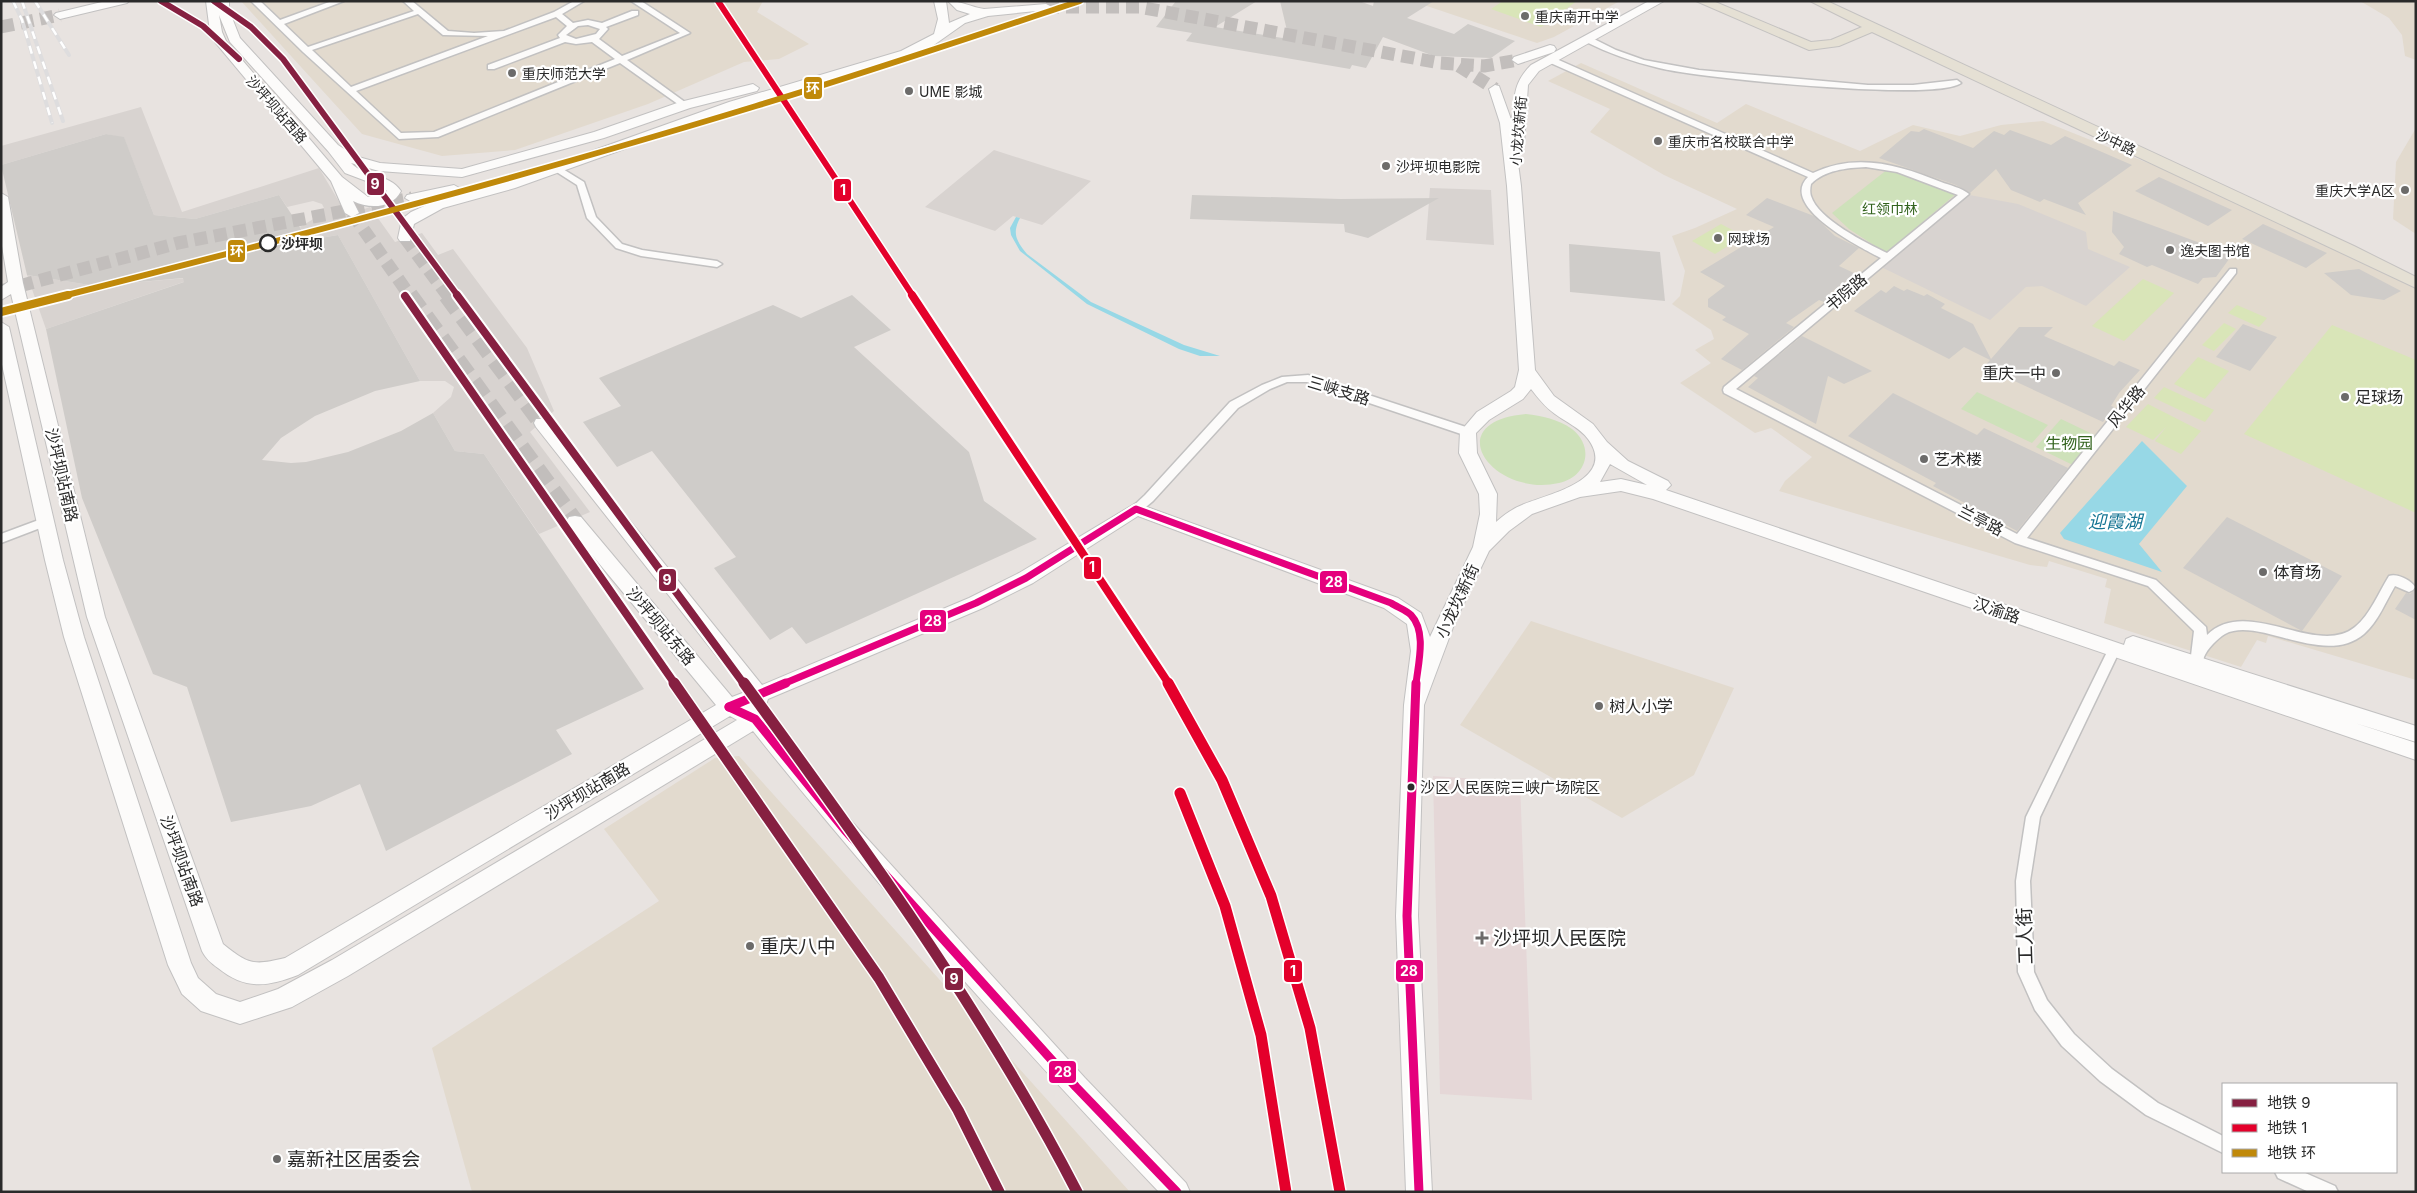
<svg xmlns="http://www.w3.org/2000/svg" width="2417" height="1193" font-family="Inter,'Noto Sans SC',sans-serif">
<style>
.education{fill:#e2dace}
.medical{fill:#e5d7d7}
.green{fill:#cee1ba}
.pitch{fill:#d9e5b8}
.plaza{fill:#d8d3d0}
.water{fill:#97d8e6}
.building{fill:#cfccc9}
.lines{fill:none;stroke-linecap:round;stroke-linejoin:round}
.secondary-tunnel-far1{stroke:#c2bebc;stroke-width:13;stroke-dasharray:13 7;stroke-linecap:butt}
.secondary-tunnel{stroke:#c2bebc;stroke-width:18;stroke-dasharray:18 9;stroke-linecap:butt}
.street-casing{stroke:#c2c1c1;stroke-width:3}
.secondary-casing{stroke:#c2c1c1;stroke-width:2}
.primary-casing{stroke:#c4c2c1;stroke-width:2}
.street{fill:#fcfbfa;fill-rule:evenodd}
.secondary{fill:#fcfbfa;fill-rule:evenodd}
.primary{fill:#e5e0d4;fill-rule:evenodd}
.rail-casing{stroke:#deddde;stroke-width:4}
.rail{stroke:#fff;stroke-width:2.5;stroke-dasharray:8;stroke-linecap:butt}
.bus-1-far1-casing{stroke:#fff;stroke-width:11}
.bus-1-casing{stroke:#fff;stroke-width:13}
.bus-1-far1{stroke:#e5007d;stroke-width:7}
.bus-1{stroke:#e5007d;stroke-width:9}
.metro-1-far2-casing{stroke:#fff;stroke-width:9}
.metro-1-far1-casing{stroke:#fff;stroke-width:12}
.metro-1-casing{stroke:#fff;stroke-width:14}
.metro-2-far2-casing{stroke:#fff;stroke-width:9}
.metro-2-far1-casing{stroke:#fff;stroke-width:12}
.metro-2-casing{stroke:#fff;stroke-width:14}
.metro-3-far1-casing{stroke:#fff;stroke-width:9}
.metro-3-casing{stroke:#fff;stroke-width:12}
.metro-1-far2{stroke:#862041;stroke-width:6}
.metro-1-far1{stroke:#862041;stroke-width:8}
.metro-1{stroke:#862041;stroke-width:11}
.metro-2-far2{stroke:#e4002b;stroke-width:6}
.metro-2-far1{stroke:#e4002b;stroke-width:8}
.metro-2{stroke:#e4002b;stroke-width:11}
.metro-3-far1{stroke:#c0890a;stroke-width:6}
.metro-3{stroke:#c0890a;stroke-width:8}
.poi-dot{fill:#6c6b6a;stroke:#fff;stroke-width:2}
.stop-dot{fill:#fff;stroke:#2a2a2a;stroke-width:2.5}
.bus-dot{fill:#2a2a2a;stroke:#fff;stroke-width:2}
.labels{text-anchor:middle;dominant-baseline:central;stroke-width:4.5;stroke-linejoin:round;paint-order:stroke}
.far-poi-label{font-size:14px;fill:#2a2a2a;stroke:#fff;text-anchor:start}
.far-street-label{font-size:14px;fill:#2a2a2a;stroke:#fff}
.far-park-label{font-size:14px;fill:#33631e;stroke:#fff}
.far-stop-label{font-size:14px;font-weight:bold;fill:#2a2a2a;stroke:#fff;text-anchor:start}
.bus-label{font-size:15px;fill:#2a2a2a;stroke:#fff;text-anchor:start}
.street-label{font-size:16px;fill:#2a2a2a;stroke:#fff}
.poi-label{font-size:16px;fill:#2a2a2a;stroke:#fff;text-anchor:start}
.park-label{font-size:16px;fill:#33631e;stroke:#fff}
.water-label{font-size:18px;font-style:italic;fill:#147493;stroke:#fff}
.near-street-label{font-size:19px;fill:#2a2a2a;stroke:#fff}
.near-poi-label{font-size:19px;fill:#2a2a2a;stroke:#fff;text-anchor:start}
.line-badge{stroke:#fff;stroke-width:2}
.badge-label{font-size:14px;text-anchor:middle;font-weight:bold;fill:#fff}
</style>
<rect width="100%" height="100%" fill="#e8e3e0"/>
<g class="education">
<path d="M241 1H763L757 12 809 44 779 59 744 62 648 104 515 150 442 156 362 134Z"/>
<path d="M1412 1H1620L1554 37 1537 43Z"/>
<path d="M2360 1H2416V60L2405 56 2402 35 2389 18Z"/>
<path d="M1581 63 1717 123 1746 104 1860 151 1913 125 1960 136 2001 125 2043 121 2198 183 2416 287V680L2268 636 2266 643 2257 640 2241 667 2104 623 2111 589 2105 587 2107 579 2049 561 2047 567 2030 565 1779 491 1785 481 1812 457 1771 428 1755 433 1680 383 1711 363 1695 350 1714 339 1711 330 1672 304 1680 296 1685 271 1672 236 1695 228 1737 209 1664 175 1590 132 1610 109 1548 81Z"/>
<path d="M2416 128V234L2393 219 2396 162Z"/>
<path d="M1531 621 1734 688 1694 775 1622 818 1460 725Z"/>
<path d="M739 756 1130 1192H472L432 1048 659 901 604 829 715 758Z"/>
</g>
<path class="medical" d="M1433 776 1520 782 1532 1100 1440 1094Z"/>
<g class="green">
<path d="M1888 169 1957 193 1886 253 1849 229 1832 213Z"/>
<path d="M1977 392 2048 425 2032 443 1961 409Z"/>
<path d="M1526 414C1542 416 1558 419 1572 429 1595 447 1587 477 1559 483 1493 498 1437 422 1526 414Z"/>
<path d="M2061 419 2103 439 2079 468 2036 447Z"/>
</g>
<g class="pitch">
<path d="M1503 1H1577L1541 27 1491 9Z"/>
<path d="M1721 224 1744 236 1715 254 1692 241Z"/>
<path d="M2143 279 2174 293 2124 341 2092 326Z"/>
<path d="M2237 305 2267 318 2259 327 2228 313Z"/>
<path d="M2224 323 2236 329 2214 351 2202 345Z"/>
<path d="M2332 325 2416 360V513L2244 434Z"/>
<path d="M2198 357 2229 371 2205 399 2174 384Z"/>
<path d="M2164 387 2214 410 2205 422 2154 398Z"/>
<path d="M2148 404 2201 431 2181 454 2155 441 2167 426 2153 440 2126 427Z"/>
</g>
<g class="plaza">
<path d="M141 107 182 212 319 168 347 215 370 207 395 242 422 233 438 255 453 249 527 348 554 411 530 432 590 512 539 534 484 454 455 451 433 413 451 397 454 387 445 381H420L338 235 308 240 300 227 320 215 324 208 322 204 313 201 287 207 279 195 195 219 154 215 124 138 106 134 1 165V146Z"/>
<path d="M994 150 1091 181 1042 225 1013 216 995 231 925 207Z"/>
<path d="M1430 188 1491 190 1494 245 1426 240Z"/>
<path d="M1964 194 2018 204 2086 232 2088 249 2130 267 2086 306 2042 286 2026 287 1990 320 1877 265Z"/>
<path d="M27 275 96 286 198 277 46 329Z"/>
</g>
<g class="water">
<path d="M1016 217 1020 218C1012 233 1016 241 1027 254L1091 302 1184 345 1220 356H1200L1179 349 1087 304 1020 251 1011 235 1010 228Z"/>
<path d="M2142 441 2187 486 2139 544 2162 572 2064 539 2060 533Z"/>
</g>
<g class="building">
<path d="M1176 1H1257L1215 27 1289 39 1280 1H1359L1373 6 1374 1H1434L1407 18 1454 34 1468 24 1515 41 1491 58 1434 56 1383 37 1366 68 1352 65 1350 69 1186 41 1192 33 1156 27Z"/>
<path d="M1924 129 1973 148 1994 131 2004 135 2010 130 2051 145 2065 136 2132 165 2078 203 2086 215 2044 199 2040 202 2011 190 1996 169 1970 193 1956 185 1879 158 1911 131 1919 132Z"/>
<path d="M106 134 124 137 154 215 195 219 279 195 308 240 338 235 420 381 375 391 315 416 281 438 262 460 291 463 306 462 348 452 401 431 433 413 455 451 484 454 644 689 556 730 572 754 386 851 360 784 311 806 231 822 187 687 153 674 82 498 46 329 184 282 183 278 96 286 27 275 1 165Z"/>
<path d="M2159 177 2232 210 2208 226 2135 191Z"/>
<path d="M1192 195 1341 199 1439 198 1368 238 1345 232 1344 224 1190 219Z"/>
<path d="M1767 198 1814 216 1835 236 1859 248 1839 266 1856 274 1829 294 1831 297 1824 302 1819 300 1786 323 1794 327 1742 370 1721 359 1749 334 1722 320 1726 317 1708 307V299L1725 286 1700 272 1774 227 1746 215Z"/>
<path d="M2113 211 2176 234 2232 255 2216 277 2203 278 2198 284 2152 265 2147 267 2119 254 2124 247 2112 232Z"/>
<path d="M2263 224 2327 253 2306 268 2242 239Z"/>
<path d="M1569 244 1660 252 1665 301 1570 292Z"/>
<path d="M2359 269 2401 291 2384 300 2351 295 2324 273Z"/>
<path d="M1894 286 1904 291 1907 289 1924 296 1927 294 1945 304 1941 308 1973 324 1991 359 2019 327H2053L2044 336 2114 366 2119 361 2140 370 2119 393 2111 406 2114 407 2103 422 1984 367 1990 360 1964 347 1949 359 1854 311 1881 290 1886 293Z"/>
<path d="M852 295 891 330 854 347 969 452 984 501 1037 539 806 644 792 627 770 640 714 568 736 557 652 451 617 467 583 422 621 406 599 378 773 305 801 318Z"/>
<path d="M2243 324 2277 337 2250 371 2216 357Z"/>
<path d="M1802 336 1872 371 1844 384 1828 376 1816 424 1748 387 1758 378 1754 376Z"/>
<path d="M1893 393 1977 435 1984 428 2068 468 2017 531 1933 486 1936 483 1848 436Z"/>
<path d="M2227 517 2342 576 2302 631 2183 568Z"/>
<path d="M2416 589V620L2395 609 2406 593 2410 594Z"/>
</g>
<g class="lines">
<g class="secondary-tunnel-far1">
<path d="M1046 7H1139L1440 63 1484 66 1518 60"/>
<path d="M1 27 60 15"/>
<path d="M1459 66 1495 89"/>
<path d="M352 213 410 296"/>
<path d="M405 238 448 296"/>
<path d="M1 291 178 243 412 198"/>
</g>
<g class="secondary-tunnel">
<path d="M409 295 575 522"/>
<path d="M447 295 542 423"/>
</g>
<g class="street-casing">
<g id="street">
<path d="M251 1H260L280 20 332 1H344L284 24 308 47 414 11 403 1H412L448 31 474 33 504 31 554 12 574 1H584L562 14 573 23 588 20 602 23 632 11H638V15L606 27 608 29 599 39 622 56 680 33 631 1H641L690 33 627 60 689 105 682 107 620 63 438 137 399 139 303 52ZM418 14 443 35 488 36 351 87 312 50ZM556 17 567 26 558 35 560 38 488 65V69H494L565 42 576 44 592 42 615 59 434 132 401 133 356 91ZM588 25 600 29 596 34 576 39 566 35 578 26Z"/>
<path d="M1584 37H1590L1616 50 1644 60 1699 70 1868 85H1913L1957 80 1961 83C1936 102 1699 78 1659 68 1633 62 1608 53 1584 41Z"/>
<path d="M1546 57H1552L1813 173C1856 152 1900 165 1941 182 1949 185 1962 188 1969 194L1736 389 2017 534 2230 269H2236V273L2027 538 2156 580 2206 627 2207 635C2247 595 2317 658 2355 627 2370 615 2379 592 2389 576 2397 573 2411 580 2415 587L2413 590 2409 592 2395 586C2386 601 2378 622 2364 634 2324 668 2259 616 2225 634 2218 638 2207 649 2204 657 2203 661 2204 664 2202 668H2192L2190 664 2194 631 2148 586 2015 543 1724 393 1723 390 1724 387 1881 258C1861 248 1778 206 1808 177L1546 61ZM1866 167 1897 172 1958 195 1887 253C1866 243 1818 219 1811 196 1810 193 1810 188 1811 184 1825 170 1846 168 1866 167Z"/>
<path d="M558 166 584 182 596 217 622 244 642 250 717 261 722 264 717 267 641 256 616 248 587 218 577 185 555 171V167Z"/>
<path d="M1308 375 1472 429 1474 432 1468 436 1464 435 1307 382H1287L1270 389 1238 408 1153 501 1140 512H1132L1130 509 1145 495 1230 402 1262 385 1282 377Z"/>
<path d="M44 518 50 522 48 525 1 543V534Z"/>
<path d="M2114 645 2119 646 2120 650 2040 817 2030 881 2034 972 2047 1000 2074 1034 2112 1069 2158 1103 2223 1136V1153L2146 1115 2100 1081 2062 1046 2035 1010 2018 972 2016 881 2026 817 2108 650 2109 646Z"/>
<path d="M2275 1172H2303L2335 1186 2338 1192H2309L2278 1178Z"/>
</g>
</g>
<g class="secondary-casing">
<g id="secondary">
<path d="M106 1H129L127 3 60 19 54 15 56 13Z"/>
<path d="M206 1H216L217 5V1H229V10L240 38 338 145 355 156 380 163 462 169 594 132 680 102 753 84 759 88 757 91 690 108 604 138 462 177 379 171 351 163C365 178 389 173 401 191 392 209 369 209 353 201L359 213 352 217 345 213 331 181 215 42 210 32ZM219 15 230 42 328 151 345 173 382 187 387 191 379 197H368L342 177 226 41 222 32Z"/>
<path d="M934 1H946L949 23 970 14 957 10 948 1C961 1 971 7 984 9L1046 4 1052 7 1046 10 988 16 965 23 931 47 909 57 739 108 515 188 443 208 414 224 410 241H400L398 238 402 219 411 212 433 202 505 182 729 102 901 51 934 34 938 19Z"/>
<path d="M1649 1H1664L1539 71 1528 85 1524 144 1516 148 1521 186 1535 370 1554 396 1593 424 1607 442 1628 461 1668 481 1671 485 1666 490 2124 645 2126 639 2133 636 2416 726V742L2355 723 2416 743V760L1653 499 1621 491 1580 497 1532 514 1509 531 1489 551 1455 622 1424 705 1418 916 1432 1192H1406L1396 916 1404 705 1411 651 1407 624 1384 608 1138 516 1033 583 983 608 768 699 764 711 760 712 853 823 1085 1078 1186 1183 1190 1192H1159C1017 1043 881 891 753 731L348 976 292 1007 240 1024 201 1011 182 994 168 965 64 637 45 560 1 360V322L9 327 63 560 84 637 191 963 198 978 216 994 240 1002 278 989 332 960 737 720 730 716 298 975C267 987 245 990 218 968 211 963 206 959 202 951L87 617 11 294 1 300V287L8 282 1 240V193L8 197 23 283 105 617 223 944C248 964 253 966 285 958L716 705 569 527 566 522 569 517 575 516 581 517 732 697 745 692 536 427 534 423 536 419H548L762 685 969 598 1019 573 1136 503 1398 598 1421 613 1430 637 1473 547 1480 514 1479 494 1459 453 1460 432 1477 412 1511 391 1515 387 1519 370 1507 186 1500 123 1489 89 1495 85 1499 86 1512 122C1515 98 1512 84 1531 65ZM1531 389C1538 398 1545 407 1555 414 1566 422 1580 428 1588 439 1619 481 1544 495 1522 505 1512 509 1504 515 1496 522L1497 494 1477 453 1476 433 1489 420 1523 399ZM1610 464 1647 485 1621 479 1600 482Z"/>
<path d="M1550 45 1554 46 1556 49 1554 52 1518 64 1512 60 1514 57Z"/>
<path d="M454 185 461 189 459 192 412 202 405 198 407 195Z"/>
</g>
</g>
<g class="primary-casing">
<path id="primary" d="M1696 1H1713L1811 42 1831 40 1862 27 1810 1H1827L2354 246 2416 277V288L1872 32 1839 46 1809 50Z"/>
</g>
<use href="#street" class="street"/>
<use href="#secondary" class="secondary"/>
<use href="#primary" class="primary"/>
<g class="rail-casing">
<g id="rail">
<path d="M13 1 22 20 52 123"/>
<path d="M22 1 63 121"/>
<path d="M35 1 69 55"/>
</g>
</g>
<use href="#rail" class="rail"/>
<g class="bus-1-far1-casing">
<path id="bus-1-far1" d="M783 684 976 603 1026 578 1136 509 1391 603C1397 607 1406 610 1411 615 1427 632 1418 664 1416 684"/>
</g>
<g class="bus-1-casing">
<g id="bus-1">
<path d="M1416 683 1407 916 1419 1192"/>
<path d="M729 707 786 683"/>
<path d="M729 707 755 719 845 830 1076 1087 1177 1192"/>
</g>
</g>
<use href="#bus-1-far1" class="bus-1-far1"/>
<use href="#bus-1" class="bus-1"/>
<g class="metro-1-far2-casing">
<g id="metro-1-far2">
<path d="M161 1 203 26 239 59"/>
<path d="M214 1 251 27 283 59 458 296"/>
</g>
</g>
<g class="metro-1-far1-casing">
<g id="metro-1-far1">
<path d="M457 295 744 684"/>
<path d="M405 296 675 684"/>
</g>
</g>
<g class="metro-1-casing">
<g id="metro-1">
<path d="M674 683 879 978 958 1110 999 1192"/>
<path d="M744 683C864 847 983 1010 1077 1192"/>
</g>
</g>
<g class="metro-2-far2-casing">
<path id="metro-2-far2" d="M718 1 913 296"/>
</g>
<g class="metro-2-far1-casing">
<path id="metro-2-far1" d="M912 295 1169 684"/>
</g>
<g class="metro-2-casing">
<g id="metro-2">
<path d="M1168 683 1222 780 1271 896 1310 1028 1340 1192"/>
<path d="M1180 793 1225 906 1261 1035 1286 1192"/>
</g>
</g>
<g class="metro-3-far1-casing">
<path id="metro-3-far1" d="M63 296C295 237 527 176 756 106 865 73 972 37 1080 1"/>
</g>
<g class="metro-3-casing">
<path id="metro-3" d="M1 312 68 295"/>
</g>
<use href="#metro-1-far2" class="metro-1-far2"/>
<use href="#metro-1-far1" class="metro-1-far1"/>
<use href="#metro-1" class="metro-1"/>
<use href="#metro-2-far2" class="metro-2-far2"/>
<use href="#metro-2-far1" class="metro-2-far1"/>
<use href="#metro-2" class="metro-2"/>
<use href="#metro-3-far1" class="metro-3-far1"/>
<use href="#metro-3" class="metro-3"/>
</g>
<g class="poi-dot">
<circle cx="1525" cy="16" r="5"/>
<circle cx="512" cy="73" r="5"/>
<circle cx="909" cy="91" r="5"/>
<circle cx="1658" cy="141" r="5"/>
<circle cx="1386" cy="166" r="5"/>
<circle cx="2405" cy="190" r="5"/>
<circle cx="1718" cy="238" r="5"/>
<circle cx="2170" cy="250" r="5"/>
<circle cx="2056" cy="373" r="5"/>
<circle cx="2345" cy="397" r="5"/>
<circle cx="1924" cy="459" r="5"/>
<circle cx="2263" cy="572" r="5"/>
<circle cx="1599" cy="706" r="5"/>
<path d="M1479.5 930.5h5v5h5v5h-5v5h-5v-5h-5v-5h5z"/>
<circle cx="750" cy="946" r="5"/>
<circle cx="277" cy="1159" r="5"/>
</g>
<circle class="stop-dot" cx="268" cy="243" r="8"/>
<circle class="bus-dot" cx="1411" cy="787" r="4.5"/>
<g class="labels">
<g class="far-poi-label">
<text x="1535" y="16">重庆南开中学</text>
<text x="522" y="73">重庆师范大学</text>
<text x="919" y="91">UME 影城</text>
<text x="1668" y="141">重庆市名校联合中学</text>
<text x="1396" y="166">沙坪坝电影院</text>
<text x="2395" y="190" text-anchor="end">重庆大学A区</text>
<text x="1728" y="238">网球场</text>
<text x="2180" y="250">逸夫图书馆</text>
</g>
<g class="far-street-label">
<text transform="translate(277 109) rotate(49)">沙坪坝站西路</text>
<text transform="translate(1518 131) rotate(-85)">小龙坎新街</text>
<text transform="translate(2116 142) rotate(25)">沙中路</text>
</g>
<g class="far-park-label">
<text x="1890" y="208">红领巾林</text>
</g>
<g class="far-stop-label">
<text x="281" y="243">沙坪坝</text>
</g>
<g class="bus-label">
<text x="1420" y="787">沙区人民医院三峡广场院区</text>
</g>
<g class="street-label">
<text transform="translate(1846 292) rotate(-40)">书院路</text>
<text transform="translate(1339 390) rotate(17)">三峡支路</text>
<text transform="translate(2126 406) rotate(-51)">风华路</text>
<text transform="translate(62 475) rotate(77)">沙坪坝站南路</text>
<text transform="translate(1981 520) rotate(27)">兰亭路</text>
<text transform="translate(1457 601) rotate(-65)">小龙坎新街</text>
<text transform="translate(1997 610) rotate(19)">汉渝路</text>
<text transform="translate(661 626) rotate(50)">沙坪坝站东路</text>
<text transform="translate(587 791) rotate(-31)">沙坪坝站南路</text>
<text transform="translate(182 861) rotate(70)">沙坪坝站南路</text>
</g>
<g class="poi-label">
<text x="2046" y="373" text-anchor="end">重庆一中</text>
<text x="2355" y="397">足球场</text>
<text x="1934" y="459">艺术楼</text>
<text x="2273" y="572">体育场</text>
<text x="1609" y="706">树人小学</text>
</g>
<g class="park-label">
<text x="2069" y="443">生物园</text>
</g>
<g class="water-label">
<text x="2115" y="521">迎霞湖</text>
</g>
<g class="near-street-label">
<text transform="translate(2025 936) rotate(-92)">工人街</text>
</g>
<g class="near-poi-label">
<text x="1493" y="938">沙坪坝人民医院</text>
<text x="760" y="946">重庆八中</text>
<text x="287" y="1159">嘉新社区居委会</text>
</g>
</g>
<g class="line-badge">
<rect x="803" y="76" width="20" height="24" rx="5" fill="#c0890a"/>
<rect x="366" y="172" width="19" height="24" rx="5" fill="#862041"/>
<rect x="833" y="178" width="19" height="24" rx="5" fill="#e4002b"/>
<rect x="227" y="239" width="19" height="24" rx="5" fill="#c0890a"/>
<rect x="1083" y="556" width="19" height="24" rx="5" fill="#e4002b"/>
<rect x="658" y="568" width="19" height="24" rx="5" fill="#862041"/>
<rect x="1319" y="570" width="29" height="24" rx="5" fill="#e5007d"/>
<rect x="919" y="609" width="28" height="24" rx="5" fill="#e5007d"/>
<rect x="1395" y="959" width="29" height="24" rx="5" fill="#e5007d"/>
<rect x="1283" y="959" width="20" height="24" rx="5" fill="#e4002b"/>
<rect x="944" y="967" width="20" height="24" rx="5" fill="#862041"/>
<rect x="1048" y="1060" width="29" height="24" rx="5" fill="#e5007d"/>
</g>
<g class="badge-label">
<text x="813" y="93">环</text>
<text x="375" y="189">9</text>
<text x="843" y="195">1</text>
<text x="237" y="256">环</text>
<text x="1092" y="572">1</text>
<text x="667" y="585">9</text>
<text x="1334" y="587">28</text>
<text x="933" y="626">28</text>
<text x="1409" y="976">28</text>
<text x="1293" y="976">1</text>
<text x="954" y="984">9</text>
<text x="1063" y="1077">28</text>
</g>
<rect width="2417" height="1193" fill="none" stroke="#2a2a2a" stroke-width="5"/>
<rect x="2222" y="1083" width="175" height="90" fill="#ffffff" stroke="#aaaaaa"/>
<rect x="2232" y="1099" width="25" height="8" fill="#862041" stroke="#aaaaaa"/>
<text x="2267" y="1108" font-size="15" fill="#2a2a2a">地铁 9</text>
<rect x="2232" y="1124" width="25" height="8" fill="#e4002b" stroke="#aaaaaa"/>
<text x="2267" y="1133" font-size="15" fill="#2a2a2a">地铁 1</text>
<rect x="2232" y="1149" width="25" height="8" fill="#c0890a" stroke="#aaaaaa"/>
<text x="2267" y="1158" font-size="15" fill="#2a2a2a">地铁 环</text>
</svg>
